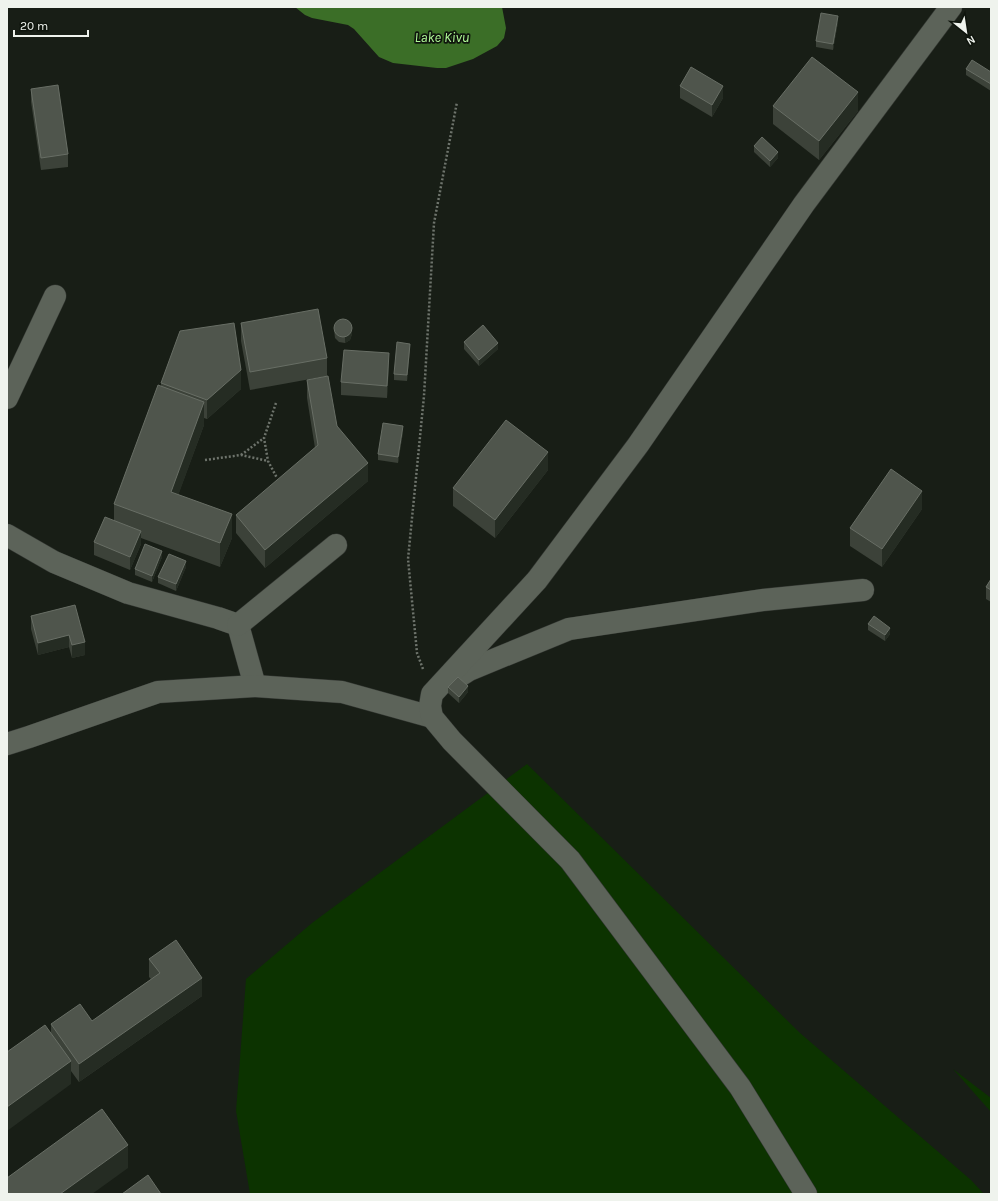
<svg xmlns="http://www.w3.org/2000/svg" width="998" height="1201" font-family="Karla,sans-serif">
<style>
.green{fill:#0c3300}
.water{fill:#3b6e27}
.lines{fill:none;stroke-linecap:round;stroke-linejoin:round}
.minor-casing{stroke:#333732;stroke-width:23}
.path{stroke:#6e746c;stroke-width:2.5;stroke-dasharray:2 2;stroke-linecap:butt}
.minor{stroke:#5c6359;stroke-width:22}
.wall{fill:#3c4239}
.shaded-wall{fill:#252c23}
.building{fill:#4f554c;stroke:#686e65}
.labels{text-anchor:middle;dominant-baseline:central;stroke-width:3.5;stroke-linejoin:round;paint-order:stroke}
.water-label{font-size:14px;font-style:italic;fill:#b1fa98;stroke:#0f150d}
</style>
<rect width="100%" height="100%" fill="#181e16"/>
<g class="green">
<path d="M527 764 800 1033 971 1180 984 1194H250L236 1111 246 979 312 923Z"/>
<path d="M953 1069 991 1098V1112Z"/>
</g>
<path class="water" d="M295 7H502L506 28 504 38 497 46 473 59 446 68H437L393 63 379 57 354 29 348 25 312 18 305 15Z"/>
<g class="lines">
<g class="minor-casing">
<g id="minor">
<path d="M7 398 55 296"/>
<path d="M7 535 54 562 128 593 218 618 238 625 255 686"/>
<path d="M238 625 336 545"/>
<path d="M452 681 469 670 569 629 763 600 863 590"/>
<path d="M7 744 29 737 158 692 255 686 342 692 432 717"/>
<path d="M806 1194 740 1087 570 860 452 741 432 717 430 706 432 694 537 580 638 445 804 204 951 7"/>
</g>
</g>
<g class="path">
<path d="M276 403 264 438 268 461 277 478"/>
<path d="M241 455 264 438"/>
<path d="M205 460 241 455 268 461"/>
<path d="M423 669 417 653 408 559 424 396 434 223 457 102"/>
</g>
<use href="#minor" class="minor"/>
</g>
<g class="wall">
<path d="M838 22 833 50 816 47V41Z"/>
<path d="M966 69 991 72V91L966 75Z"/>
<path d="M680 86 723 98 712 117 680 98Z"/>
<path d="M31 89 68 154V167L41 170 31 102Z"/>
<path d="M773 106 858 111 819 160 773 124Z"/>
<path d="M754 146 778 158 770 167 754 152Z"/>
<path d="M241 323 327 358V376L250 390 241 341Z"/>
<path d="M334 329 352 334 350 340 345 343 339 342 335 338Z"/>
<path d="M464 342 498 349 479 366 464 349Z"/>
<path d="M410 350 407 381 394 380V374Z"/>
<path d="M389 366 387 398 341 395V382Z"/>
<path d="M307 380 337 426 368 481 265 568 236 533V515L315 448 307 398Z"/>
<path d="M161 383 241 389 207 419 204 418V425L178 495 232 538 220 567 141 538V544L130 570 94 555V542L114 520V504L161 386Z"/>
<path d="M403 432 398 463 378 460V454Z"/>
<path d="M548 470 495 538 453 506V488Z"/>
<path d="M922 509 882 567 850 546V528Z"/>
<path d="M162 557 152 582 135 575V569Z"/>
<path d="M186 567 176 591 158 583V577Z"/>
<path d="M991 579V602L986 599V587Z"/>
<path d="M75 605 85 655 72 658 69 647 38 655 31 629V616Z"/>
<path d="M868 624 890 634 885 641 868 630Z"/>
<path d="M448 687 468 692 459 703 448 693Z"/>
<path d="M149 959 202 996 79 1082 71 1071V1084L51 1033V1024L92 1021 151 979 149 977Z"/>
</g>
<g class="shaded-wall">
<path d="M838 16V22L833 50V44Z"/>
<path d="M723 86V98L712 117V105Z"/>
<path d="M858 92V111L819 160V141Z"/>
<path d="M778 152V158L770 167V161Z"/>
<path d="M352 328V334L350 340 345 343V336Z"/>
<path d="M498 343V349L479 366V360Z"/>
<path d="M410 344V350L407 381V375Z"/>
<path d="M389 353V366L387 398V386Z"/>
<path d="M241 370V389L207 419V400Z"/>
<path d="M204 402V425L171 515V492Z"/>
<path d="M403 426V432L398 463V457Z"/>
<path d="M548 452V470L495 538V520Z"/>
<path d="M368 463V481L265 568V550Z"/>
<path d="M922 491V509L882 567V549Z"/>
<path d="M232 514V538L220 567V543Z"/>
<path d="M141 531V544L130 570V557Z"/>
<path d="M162 551V557L152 582V576Z"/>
<path d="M186 561V567L176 591V584Z"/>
<path d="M890 628V634L885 641V635Z"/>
<path d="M69 635V647L38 655V643Z"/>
<path d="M85 642V655L72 658V645Z"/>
<path d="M468 686V692L459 703V697Z"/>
<path d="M202 978V996L79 1082V1064Z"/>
<path d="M71 1061V1084L7 1131V1107Z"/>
<path d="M128 1145V1168L92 1194H60Z"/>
</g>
<g class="building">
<path d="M821 13 838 16 833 44 816 41Z"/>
<path d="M812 57 858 92 819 141 773 106Z"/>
<path d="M972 60 991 72V84L966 69Z"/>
<path d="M691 67 723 86 712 105 680 86Z"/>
<path d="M58 85 68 154 41 158 31 89Z"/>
<path d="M762 137 778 152 770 161 754 146Z"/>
<path d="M318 309 327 358 250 372 241 323Z"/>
<circle cx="343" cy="328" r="9"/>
<path d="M234 323 241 370 207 400 161 383 180 331Z"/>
<path d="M483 325 498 343 479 360 464 342Z"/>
<path d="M397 342 410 344 407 375 394 374Z"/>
<path d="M344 350 389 353 387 386 341 382Z"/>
<path d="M328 376 337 426 368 463 265 550 236 515 318 445 307 380Z"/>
<path d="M158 385 204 402 171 492 232 514 220 543 114 504Z"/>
<path d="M506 420 548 452 495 520 453 488Z"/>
<path d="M383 423 403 426 398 457 378 454Z"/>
<path d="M891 469 922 491 882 549 850 528Z"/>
<path d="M105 517 141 531 130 557 94 542Z"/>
<path d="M145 544 162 551 152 576 135 569Z"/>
<path d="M169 554 186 561 176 584 158 577Z"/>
<path d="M991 579V590L986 587Z"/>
<path d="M75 605 85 642 72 645 69 635 38 643 31 616Z"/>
<path d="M874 616 890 628 885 635 868 624Z"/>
<path d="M458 677 468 686 459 697 448 687Z"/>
<path d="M176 940 202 978 79 1064 51 1024 80 1004 92 1021 160 973 149 959Z"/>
<path d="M45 1025 71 1061 7 1107V1052Z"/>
<path d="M102 1109 128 1145 60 1194H7V1178Z"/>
<path d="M148 1175 161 1194H122Z"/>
</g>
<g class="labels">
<g class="water-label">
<text x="442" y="37">Lake Kivu</text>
</g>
</g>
<rect width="998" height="1201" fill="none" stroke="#eff3ed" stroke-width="16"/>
<g transform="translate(966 32) rotate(150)" stroke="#0f150d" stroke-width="3" paint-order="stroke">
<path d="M0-3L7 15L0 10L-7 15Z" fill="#eff3ed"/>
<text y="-6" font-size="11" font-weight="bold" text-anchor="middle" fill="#eff3ed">N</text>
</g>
<path d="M14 30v6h74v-6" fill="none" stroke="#eff3ed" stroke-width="2"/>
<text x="20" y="30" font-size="12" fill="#eff3ed" stroke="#0f150d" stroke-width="3" paint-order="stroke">20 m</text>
</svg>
